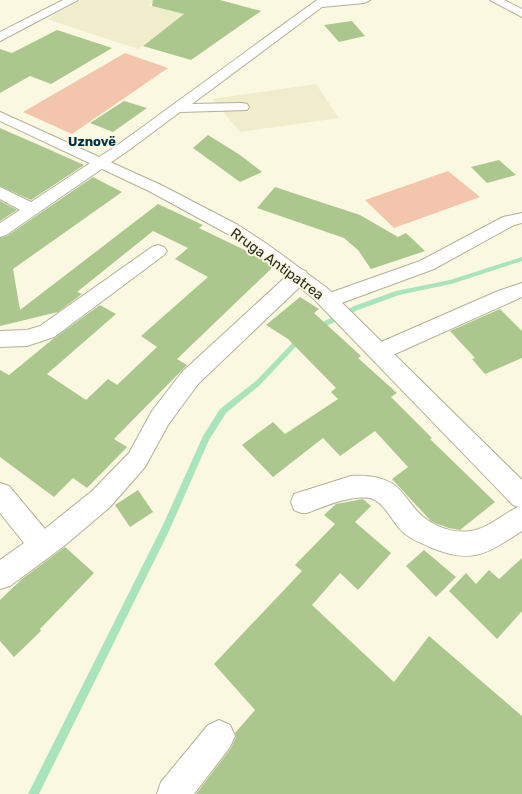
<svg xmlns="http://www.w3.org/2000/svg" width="522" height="794" font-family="Rubik,sans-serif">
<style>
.built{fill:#f0edcd}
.green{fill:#f3c5ac}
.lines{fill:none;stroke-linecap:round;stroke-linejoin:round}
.stream{fill:#a9e4bc;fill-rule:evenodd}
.building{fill:#acc78e}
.minor-casing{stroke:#b2b099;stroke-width:2}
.major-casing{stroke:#b2b099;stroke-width:2}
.minor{fill:#fff;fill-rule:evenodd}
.major{fill:#fff;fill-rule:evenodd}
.labels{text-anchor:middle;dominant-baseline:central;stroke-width:4;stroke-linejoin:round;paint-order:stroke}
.far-quarter-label{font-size:13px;font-weight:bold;fill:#003145;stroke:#faf8e0}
.street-label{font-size:14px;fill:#2b2a21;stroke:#faf8e0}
</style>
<rect width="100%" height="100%" fill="#faf8e0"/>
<g class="built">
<path d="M81 0H155L148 5 184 14 138 49 47 19Z"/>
<path d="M316 84 339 118 240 132 212 99Z"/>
</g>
<g class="green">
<path d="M125 53 168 68 72 134 23 112Z"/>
<path d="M448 171 480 197 394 228 365 200Z"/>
</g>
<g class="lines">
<g class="stream">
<path d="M522 257V261L451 284 399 295 358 310 319 330H315L314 328 315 326 354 306 396 291 450 280Z"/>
<path d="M298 337H300L303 339 260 385 226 413 209 440 169 531 39 794H28L163 525 203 436 220 409 256 381Z"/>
</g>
</g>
<g class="building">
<path d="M153 0H220L261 11 191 60 143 46 184 14 152 6Z"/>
<path d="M352 21 365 36 339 42 324 25Z"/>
<path d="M57 30 112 48 51 84 30 76 0 93V49L12 53Z"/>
<path d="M124 101 147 108 113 132 90 123Z"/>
<path d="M0 128 48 149 84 165 31 200 0 186Z"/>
<path d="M208 135 240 155 262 172 240 182 193 148Z"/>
<path d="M499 160 516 175 487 183 471 167Z"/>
<path d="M93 177 122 192 13 269 20 310 158 204 203 225 199 228 261 258 272 268 177 359 187 365 114 439 127 447 87 488 73 478 54 497 0 457V370L9 375 53 339 100 305 116 314 47 374 86 400 108 379 117 385 157 347 141 336 208 277 175 259 188 248 153 231 77 292 82 294 58 312 0 326V238L7 236Z"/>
<path d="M275 187 360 215 398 237 406 233 425 251 371 269 358 250 344 238 257 208Z"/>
<path d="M0 201 17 210 0 221Z"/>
<path d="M300 297 319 309 314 313 361 356 358 358 397 393 391 397 432 438 430 439 495 502 460 530 449 528 435 523 430 520 392 479 408 467 375 431 340 456 323 438 273 477 242 445 273 422 285 434 338 399 331 392 336 388 288 339 266 325Z"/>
<path d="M500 309 522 331V358L485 374 472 359 475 358 450 331Z"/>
<path d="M138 490 153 512 130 527 115 505Z"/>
<path d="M363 499 371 506 355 522 391 553 358 590 340 573 312 605 394 682 429 636 522 716V794H196L231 748 236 737 235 733 255 710 214 664 302 571 295 565 335 524 324 515 336 504Z"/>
<path d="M65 547 94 573 40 629 41 631 14 657 0 641V600L22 579Z"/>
<path d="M424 550 456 577 436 597 406 566Z"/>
<path d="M522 558V611L497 639 449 591 466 573 476 584 489 570 499 579Z"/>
</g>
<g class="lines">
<g class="minor-casing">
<g id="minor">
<path d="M63 0H78L0 41V32Z"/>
<path d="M317 0H370L364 3 322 7 192 104 242 103 247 104 249 107 247 110 180 112 129 150 6 235 0 237V223L20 210 0 199V187L31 202 119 144Z"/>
<path d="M490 0H504L522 9V17Z"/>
<path d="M522 213V223L514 225 434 269 328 308 321 306 318 301 321 296 420 261 503 217Z"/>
<path d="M158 245 164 247 167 251 164 255 54 337 27 346 0 347V331L27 330 40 326 152 247Z"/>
<path d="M299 269 306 271 308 276 306 281 198 384 168 425 145 467 110 507 64 546 10 586 0 589V560L24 543 0 513V483L9 486 45 529 46 528 92 491 129 453 152 411 182 372 292 271Z"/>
<path d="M522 283V297L386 358 379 360 372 358 369 352 372 346 498 291Z"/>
<path d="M351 476C365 475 380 476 393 484 403 491 409 502 417 511 429 525 452 534 470 531 489 529 505 512 522 505V531C486 554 472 565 430 547 419 542 407 538 399 528 391 519 383 501 370 498 353 496 336 502 320 508 315 509 308 514 303 513 300 513 297 511 294 510L291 502 294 494Z"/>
<path d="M219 720 230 725 235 736 230 747 194 794H157L161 782 208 725Z"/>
</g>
</g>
<g class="major-casing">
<path id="major" d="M0 112 161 185 238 225 267 244 327 288 522 480V508L513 505 313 298 255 252 226 233 149 191 0 121Z"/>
</g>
<use href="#minor" class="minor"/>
<use href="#major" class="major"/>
</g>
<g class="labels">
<g class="far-quarter-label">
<text x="92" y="141">Uznovë</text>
</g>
<g class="street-label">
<text transform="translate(277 264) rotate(36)">Rruga Antipatrea</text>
</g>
</g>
</svg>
